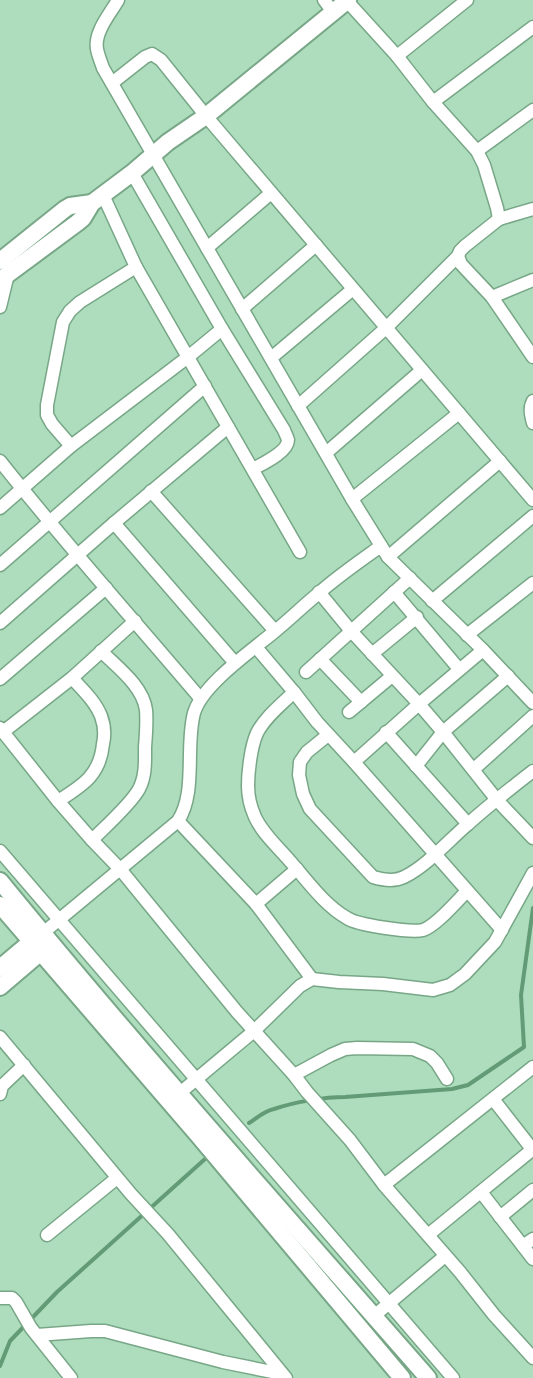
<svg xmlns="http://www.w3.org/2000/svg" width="533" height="1378" font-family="Signika,sans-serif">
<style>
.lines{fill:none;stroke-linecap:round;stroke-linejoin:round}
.stream{stroke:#639b76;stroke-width:4}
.street-casing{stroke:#78a787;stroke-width:15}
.secondary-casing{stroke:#78a787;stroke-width:20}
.street{stroke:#fff;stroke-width:12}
.secondary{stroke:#fff;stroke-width:16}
</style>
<rect width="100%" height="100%" fill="#adddbc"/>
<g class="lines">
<g class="stream">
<path d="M249 1123C257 1118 264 1111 274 1109 294 1102 325 1097 345 1097L452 1089 468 1085 524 1047 521 995 533 908"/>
<path d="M0 1366 10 1341 57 1292 205 1159"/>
</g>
<g class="street-casing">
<g id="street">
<path d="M118 0C110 14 94 32 97 49 98 55 101 62 103 68L352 499 388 557 483 650 533 703"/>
<path d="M324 0 333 12"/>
<path d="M347 1 397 56 433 102 477 151 484 165 497 208 499 219 465 246 460 251 458 256 461 264 492 297 533 357"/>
<path d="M397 56 467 0"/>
<path d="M112 83 145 57 152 54 161 60 206 116 533 500"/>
<path d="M433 102 533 27"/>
<path d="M477 151 533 110"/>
<path d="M132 173 222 329 284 430C285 433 287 436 288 440 288 452 262 464 253 469"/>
<path d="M103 195 136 267 300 552"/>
<path d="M499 219 533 209"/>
<path d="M207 248 271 193"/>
<path d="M492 297 533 280"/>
<path d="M0 307 8 274"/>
<path d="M242 309 316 245"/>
<path d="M271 358 353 289"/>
<path d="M533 401C529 408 531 415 533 423"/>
<path d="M298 406 386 328 458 256"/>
<path d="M71 446 52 424 47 415V405L63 322 70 311 80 302 136 267"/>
<path d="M326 453 422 370"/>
<path d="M0 461C64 542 133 619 200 698"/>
<path d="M151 491 275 631"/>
<path d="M352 499 459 413"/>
<path d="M0 508 71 446 188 357 222 329"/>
<path d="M114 523 235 663"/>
<path d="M388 557 500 461"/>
<path d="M0 565 205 386"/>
<path d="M319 592 351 631 419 704 443 732 497 800 533 838"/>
<path d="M394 592 459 669"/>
<path d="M432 601 533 516"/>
<path d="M0 623 114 523 228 427"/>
<path d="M467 635 533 583"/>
<path d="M256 647 294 692 317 722 354 762 502 930"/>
<path d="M372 654 417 617"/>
<path d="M320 659 361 702"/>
<path d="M306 672 410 578"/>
<path d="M0 679 106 588"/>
<path d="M294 692C282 704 265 717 257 733 251 746 248 772 248 786 248 797 251 808 255 817 263 834 277 846 289 860 307 880 323 904 347 918 357 925 411 933 423 930 436 926 457 901 467 891"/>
<path d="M349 712 392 676"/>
<path d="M0 728 58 801 92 840 120 869 237 1012 294 1075 307 1092 350 1140 384 1185 460 1272 494 1315 533 1358"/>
<path d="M3 732 72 678 135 621"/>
<path d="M386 732 468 824"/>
<path d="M328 735 307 752 300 762 299 775 303 794 310 809 373 877C383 880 394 882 404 877 427 866 449 840 468 824 489 805 511 788 533 771"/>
<path d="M354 762 419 704 483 650"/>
<path d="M416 766 443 732 508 676"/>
<path d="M474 769 533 716"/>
<path d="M58 801C83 785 100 775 103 744 105 735 104 724 101 716 95 701 82 689 72 678"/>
<path d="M178 821 256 904 312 979"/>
<path d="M92 840C105 827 131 804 139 789 146 776 145 761 145 747 146 735 147 722 146 710 143 686 117 667 101 651"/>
<path d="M0 851 453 1378"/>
<path d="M256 904 297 869"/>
<path d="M43 933 178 821C197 792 185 746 194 713 202 685 251 651 274 632 289 620 303 606 319 593 338 576 360 561 381 546"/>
<path d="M0 1037 131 1194 168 1234 286 1378"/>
<path d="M294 1075 331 1055 345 1049 357 1048 413 1049 430 1056 437 1063 447 1079"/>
<path d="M0 1094 2 1086 24 1065"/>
<path d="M175 1097 254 1031 300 986 312 979 339 982 383 984 433 990 450 985 465 974 495 942 533 873"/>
<path d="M493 1099 532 1149"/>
<path d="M384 1185 533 1067"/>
<path d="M481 1192 533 1259"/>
<path d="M500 1217 533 1190"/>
<path d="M47 1235 117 1178"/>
<path d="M428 1235 533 1149"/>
<path d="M523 1246 533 1239"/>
<path d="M0 1298H12L16 1302 31 1328 71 1378"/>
<path d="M374 1316 445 1256"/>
<path d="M37 1335 91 1331H105L223 1362 282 1374"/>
</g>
</g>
<g class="secondary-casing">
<g id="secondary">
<path d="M0 261 65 209 70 206 92 203"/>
<path d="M0 280 77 223 83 218 92 203 132 173 168 142 206 116 348 0"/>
<path d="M0 881C138 1050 284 1213 428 1378"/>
<path d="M0 905 198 1135 402 1378"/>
<path d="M0 968 32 941 41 935"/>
<path d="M0 987 41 952 49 947"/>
</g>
</g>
<use href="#street" class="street"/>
<use href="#secondary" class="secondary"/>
</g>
</svg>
